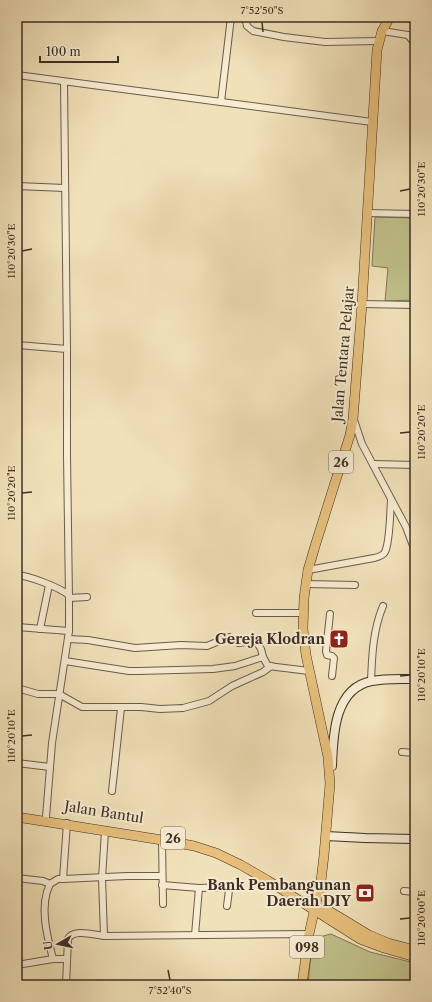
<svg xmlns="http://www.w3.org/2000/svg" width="432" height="1002" font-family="'Libre Caslon Text',serif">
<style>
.green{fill:#c0c18b;stroke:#7f7858}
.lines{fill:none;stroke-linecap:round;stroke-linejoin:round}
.street-casing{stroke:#6b5c4a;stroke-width:8}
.secondary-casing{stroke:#3e2f25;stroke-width:10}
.primary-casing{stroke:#3e2f25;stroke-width:10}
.street{stroke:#f6ecd2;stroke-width:6}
.secondary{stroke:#f6ecd2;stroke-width:8}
.primary{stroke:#e8c07c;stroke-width:9}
.ticks{fill:none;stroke:#3e2f25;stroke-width:1.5}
.labels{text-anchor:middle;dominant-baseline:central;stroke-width:4;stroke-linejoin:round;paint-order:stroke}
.shield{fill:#f6ecd2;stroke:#756859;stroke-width:1}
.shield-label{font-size:13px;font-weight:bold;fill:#3e2f25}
.street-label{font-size:14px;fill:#3e2f25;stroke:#f6ecd2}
.poi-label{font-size:14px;font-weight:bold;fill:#3e2f25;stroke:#f6ecd2;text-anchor:end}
.neatline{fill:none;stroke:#3e2f25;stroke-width:1.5}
.ticks-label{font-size:10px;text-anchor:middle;fill:#3e2f25}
</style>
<rect width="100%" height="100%" fill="#f1e1b9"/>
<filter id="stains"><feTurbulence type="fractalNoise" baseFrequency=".005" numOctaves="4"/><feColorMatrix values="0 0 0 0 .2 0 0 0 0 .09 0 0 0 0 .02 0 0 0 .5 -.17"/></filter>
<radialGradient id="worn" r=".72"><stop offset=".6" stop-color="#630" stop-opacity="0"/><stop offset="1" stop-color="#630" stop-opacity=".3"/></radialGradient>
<g class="green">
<path d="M375 217 415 218V284L413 300 385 301 388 268 372 266Z"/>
<path d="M331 934 370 952 415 963V985H308L312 943 315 938Z"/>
</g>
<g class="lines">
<g class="street-casing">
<g id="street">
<path d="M245 17 247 26 253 31 284 37 325 42 379 41"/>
<path d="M382 31 408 35 415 44"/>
<path d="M17 75 372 122"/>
<path d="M64 82 67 349"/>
<path d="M221 102 231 17"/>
<path d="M17 186 65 188"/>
<path d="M367 213 415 214"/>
<path d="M362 304 415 305"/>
<path d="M17 345 67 349V455L69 598V631L52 743 46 817"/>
<path d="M354 420 362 444 406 527 415 551"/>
<path d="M373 464 415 465"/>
<path d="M308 570 374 558C378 557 383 556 385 552 390 542 390 513 391 500"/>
<path d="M17 575C30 576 58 587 69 595"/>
<path d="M306 584 355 585"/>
<path d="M69 598 87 597"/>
<path d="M256 613H303"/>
<path d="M330 614 326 651 327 655 332 656 334 658 332 676"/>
<path d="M17 627 69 631"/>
<path d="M40 629 49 585"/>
<path d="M68 639 88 640 135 648 181 645 207 646 229 637 238 643 256 641 261 649 263 657"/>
<path d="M65 661 129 671H139L213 669 235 666 263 657 268 666 309 671"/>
<path d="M371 681C372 655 373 630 383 606"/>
<path d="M17 688 38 694H59L82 707H141L160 709 183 708 209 701 232 686 263 672 271 666"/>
<path d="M402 752 415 753"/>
<path d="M17 763 50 767"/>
<path d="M112 791 121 708"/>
<path d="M162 840 163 904"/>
<path d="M17 878 43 881 50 884"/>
<path d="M63 879 67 823"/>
<path d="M162 885 199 888 226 887 229 890 227 906"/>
<path d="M404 891 415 892"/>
<path d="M195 935 199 888"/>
<path d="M104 936 102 878 105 831"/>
<path d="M53 959C47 936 39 906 50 884L58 879H63L127 876H162"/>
<path d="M17 965 53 959H67"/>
<path d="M66 985 68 939C73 928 94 935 104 936L309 934"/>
</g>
</g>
<g class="secondary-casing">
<g id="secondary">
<path d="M332 766C333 736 334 688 372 681 386 678 401 679 415 679"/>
<path d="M326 836 365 838 415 839"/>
</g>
</g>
<g class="primary-casing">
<g id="primary">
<path d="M17 817 162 840 194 846 216 853 241 865 267 880 360 939 384 948 415 957"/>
<path d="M311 900 369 935 388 943 415 950"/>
<path d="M302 985 309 934 321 881 324 855 330 784 328 757 306 655 303 629 304 598 308 570 316 543 350 435 353 419 362 304 377 50 382 31 390 17"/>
</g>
</g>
<use href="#street" class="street"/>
<use href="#secondary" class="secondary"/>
<use href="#primary" class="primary"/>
</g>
<path class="ticks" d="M262 22 263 32M400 191 410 189M22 251 32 249M400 433 410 432M22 493 32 492M400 676 410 675M22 736 32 735M400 919 410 918M168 970 170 980"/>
<defs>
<g id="church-square" transform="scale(1)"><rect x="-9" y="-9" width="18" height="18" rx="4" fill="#8f2418" stroke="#f6ecd2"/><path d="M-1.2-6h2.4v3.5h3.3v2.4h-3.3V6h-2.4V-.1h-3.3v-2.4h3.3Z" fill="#fff"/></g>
<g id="bank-square" transform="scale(1)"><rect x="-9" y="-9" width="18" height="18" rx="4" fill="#8f2418" stroke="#f6ecd2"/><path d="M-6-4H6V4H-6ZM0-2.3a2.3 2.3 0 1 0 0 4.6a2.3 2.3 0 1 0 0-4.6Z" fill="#fff"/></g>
</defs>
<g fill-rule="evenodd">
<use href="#church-square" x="339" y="639"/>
<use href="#bank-square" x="365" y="893"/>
</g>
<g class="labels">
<g class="shield">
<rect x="329" y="451" width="24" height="22" rx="3"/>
<rect x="161" y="827" width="24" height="22" rx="3"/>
<rect x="290" y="936" width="34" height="22" rx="3"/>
</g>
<g class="shield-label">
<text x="341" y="462">26</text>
<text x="173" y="838">26</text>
<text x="307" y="947">098</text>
</g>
<g class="street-label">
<text transform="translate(343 354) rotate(-85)">Jalan Tentara Pelajar</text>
<text transform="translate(104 812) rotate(9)">Jalan Bantul</text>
</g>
<g class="poi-label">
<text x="325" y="639">Gereja Klodran</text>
<text x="351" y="885">Bank Pembangunan<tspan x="351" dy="16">Daerah DIY</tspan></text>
</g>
</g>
<rect width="432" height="1002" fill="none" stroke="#f1e1b9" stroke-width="44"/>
<g transform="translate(58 944) rotate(261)" stroke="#f6ecd2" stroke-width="3" paint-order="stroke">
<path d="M0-3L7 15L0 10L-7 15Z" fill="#3e2f25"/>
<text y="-6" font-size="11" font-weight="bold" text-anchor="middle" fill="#3e2f25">U</text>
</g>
<path d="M40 56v6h78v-6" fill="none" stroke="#3e2f25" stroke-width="2"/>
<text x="46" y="56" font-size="12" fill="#3e2f25" stroke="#f6ecd2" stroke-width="3" paint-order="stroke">100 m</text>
<rect x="22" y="22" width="388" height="958" class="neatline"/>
<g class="ticks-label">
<text x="262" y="14">7°52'50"S</text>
<text transform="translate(421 189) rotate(-90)" y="4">110°20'30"E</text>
<text transform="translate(11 251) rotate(-90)" y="4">110°20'30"E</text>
<text transform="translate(421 432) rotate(-90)" y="4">110°20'20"E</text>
<text transform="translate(11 493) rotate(-90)" y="4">110°20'20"E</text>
<text transform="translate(421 675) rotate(-90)" y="4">110°20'10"E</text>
<text transform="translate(11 736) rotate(-90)" y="4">110°20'10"E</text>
<text transform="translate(421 918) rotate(-90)" y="4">110°20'00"E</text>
<text x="170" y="994">7°52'40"S</text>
</g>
<rect width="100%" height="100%" filter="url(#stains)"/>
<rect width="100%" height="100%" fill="url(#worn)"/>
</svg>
